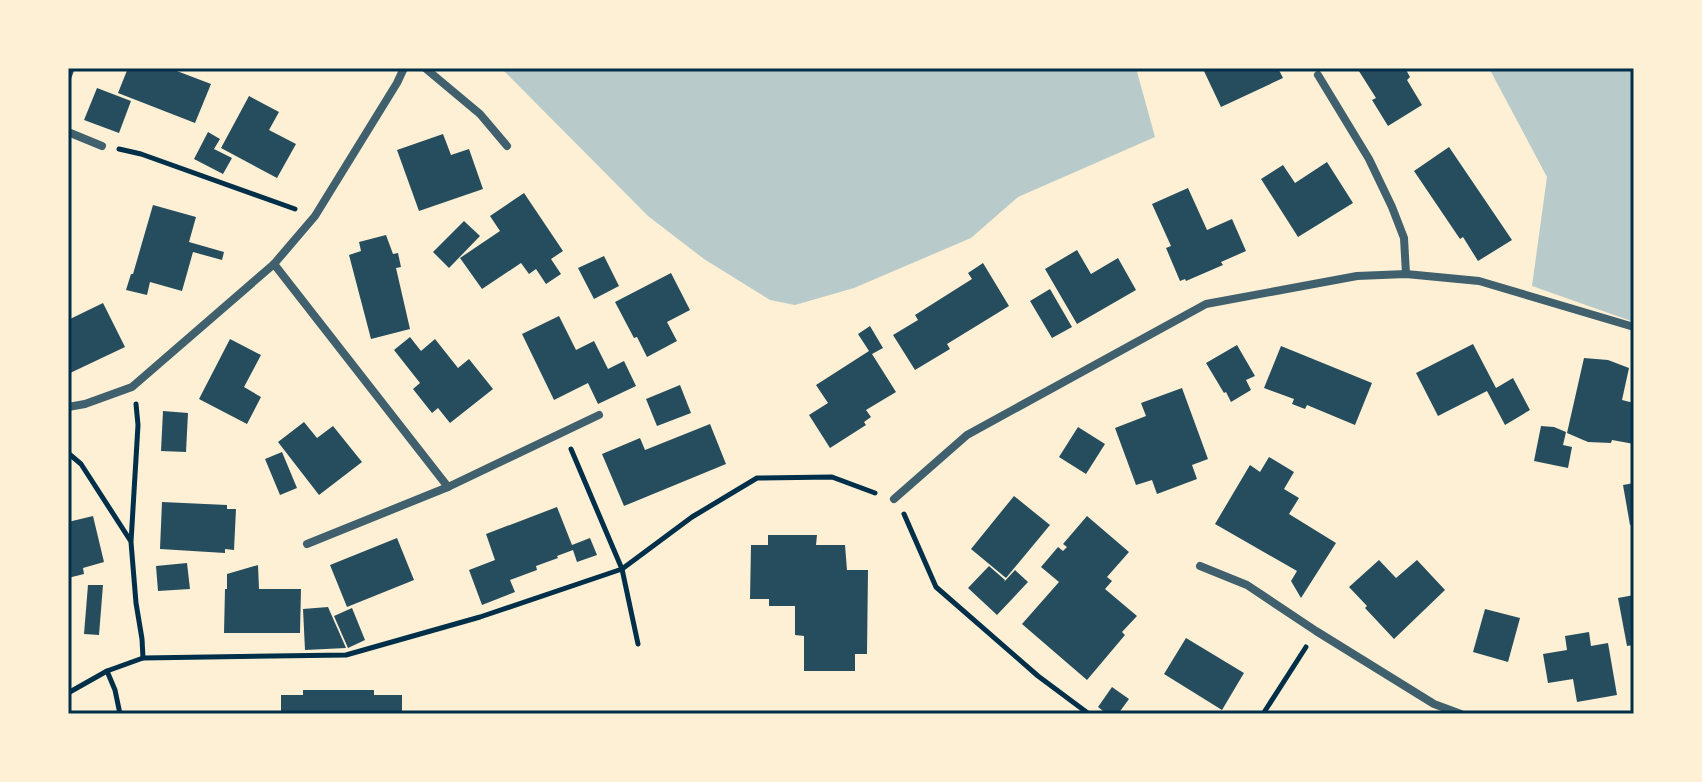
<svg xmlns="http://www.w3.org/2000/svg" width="1702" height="782" font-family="'Archivo Narrow',sans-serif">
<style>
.green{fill:#b9caca}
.building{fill:#264d5e}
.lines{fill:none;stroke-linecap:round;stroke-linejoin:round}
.path{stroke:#003049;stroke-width:5}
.minor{stroke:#3f606c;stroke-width:8}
.neatline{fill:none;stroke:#003049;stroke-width:3}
</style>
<rect width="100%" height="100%" fill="#fdf0d5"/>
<g class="green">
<path d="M501 68H1136L1155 137 1018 197 971 238 854 288 795 305 770 300 704 259 648 216Z"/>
<path d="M1489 68H1634V322L1532 286 1547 177Z"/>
</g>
<g class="building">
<path d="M68 68H75L68 87Z"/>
<path d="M128 68H169L211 84 195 123 118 93Z"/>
<path d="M1205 68H1278L1283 78 1221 107 1203 69Z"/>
<path d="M1357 68H1405L1410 77 1407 80 1422 105 1388 126 1372 100 1376 98Z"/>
<path d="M97 88 131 101 119 133 84 120Z"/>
<path d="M249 96 279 112 269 130 296 144 277 178 221 148Z"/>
<path d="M208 132 220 139 214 149 232 158 223 174 194 159Z"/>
<path d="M443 134 451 155 469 149 483 189 419 211 397 150Z"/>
<path d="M1449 147 1512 240 1478 261 1463 237 1460 239 1414 171Z"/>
<path d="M1327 162 1353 203 1298 237 1261 179 1283 165 1295 183Z"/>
<path d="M1188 188 1207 230 1232 219 1246 251 1221 262 1223 265 1186 281 1185 279 1180 281 1166 248 1171 246 1152 204Z"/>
<path d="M524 193 563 251 551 259 561 274 546 284 536 269 529 274 521 263 482 289 460 258 500 231 490 216Z"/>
<path d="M153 205 196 217 189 242 224 252 222 260 193 252 182 291 150 282 147 295 126 290 131 274H133Z"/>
<path d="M464 221 480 236 449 268 433 252Z"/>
<path d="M386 235 393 254 398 253 401 267 396 268 410 329 371 339 349 255 361 251 359 242Z"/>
<path d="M1077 250 1091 274 1118 258 1136 290 1077 324 1045 269Z"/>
<path d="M604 256 619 286 594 299 578 268Z"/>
<path d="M983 263 1009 306 947 344 950 349 915 370 893 335 918 320 915 315 972 279 968 273Z"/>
<path d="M671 273 690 310 667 322 677 341 647 357 637 337 634 338 615 302Z"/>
<path d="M1050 289 1072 327 1052 338 1030 301Z"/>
<path d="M103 303 125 347 68 374V320Z"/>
<path d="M559 316 576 350 594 341 608 369 624 361 636 386 598 404 588 383 554 400 522 334Z"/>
<path d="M870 326 883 348 872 354 896 392 866 410 871 417 864 422 866 425 830 448 809 415 828 403 816 385 869 351 858 334Z"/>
<path d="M410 337 421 351 435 339 458 368 469 359 493 389 450 423 438 408 432 413 413 389 420 383 394 350Z"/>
<path d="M230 339 261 355 244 387 261 397 247 424 199 399Z"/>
<path d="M1473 344 1496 388 1513 378 1530 410 1505 425 1487 391 1438 416 1416 373Z"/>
<path d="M1237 345 1255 376 1246 380 1251 390 1231 402 1226 392 1224 393 1206 363Z"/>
<path d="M1281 346 1372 383 1355 425 1307 405 1305 409 1292 404 1294 399 1264 388Z"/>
<path d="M1584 358 1608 360 1629 368 1622 400 1634 403V444L1612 440 1611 443 1588 442 1567 433Z"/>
<path d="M680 385 691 413 657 426 646 399Z"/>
<path d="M1182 388 1208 459 1192 465 1197 479 1157 494 1152 480 1136 485 1115 428 1146 416 1141 403Z"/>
<path d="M163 411 188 413 186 452 161 451Z"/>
<path d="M304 422 317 438 333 426 362 462 319 495 278 442Z"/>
<path d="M710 424 726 464 624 506 602 454 640 438 645 450Z"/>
<path d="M1541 426 1554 427 1566 432 1563 445 1572 447 1568 468 1534 461Z"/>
<path d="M1078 427 1105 444 1086 474 1059 457Z"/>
<path d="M282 452 297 488 280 495 265 459Z"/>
<path d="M1269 457 1294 472 1284 489 1299 498 1289 514 1336 543 1301 598 1291 581 1297 571 1215 524 1250 465 1260 472Z"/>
<path d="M1634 483V525H1630L1623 485Z"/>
<path d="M1014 496 1050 525 1006 578 971 549Z"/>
<path d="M162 502 227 505V509H236L234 550 225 549V553L160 549Z"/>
<path d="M557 507 572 545 590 538 597 555 577 562 573 550 557 556 558 558 536 566 537 570 510 580 515 592 482 605 469 570 495 560 486 534Z"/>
<path d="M93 516 104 562 83 568 84 574 68 578V522Z"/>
<path d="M1087 516 1129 552 1107 577 1112 581 1105 589 1137 616 1122 632 1125 635 1087 680 1022 624 1059 582 1041 567 1058 547 1063 551 1067 547 1063 544Z"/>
<path d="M768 535H817L816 545H845L847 570H868L867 654H855V671H804V636L795 635V606H769V599H750L751 545H768Z"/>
<path d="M397 538 414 580 347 607 330 565Z"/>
<path d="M1379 560 1396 578 1417 560 1445 590 1394 639 1365 608 1367 606 1349 587Z"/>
<path d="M187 563 190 589 158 591 156 566Z"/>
<path d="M258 565 259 589H301L300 633H224L225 589H227V574Z"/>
<path d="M989 566 1005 580 1004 582 1015 570 1028 582 997 615 968 588Z"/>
<path d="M88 585H103L99 635 84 634Z"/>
<path d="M1634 595V645L1627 646 1618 598Z"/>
<path d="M328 607 346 648 305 650 303 609Z"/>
<path d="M352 608 365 640 348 648 334 616Z"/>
<path d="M1485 609 1520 618 1508 662 1473 652Z"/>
<path d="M1589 632 1591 646 1608 643 1617 695 1577 702 1573 679 1548 683 1543 654 1567 650 1565 636Z"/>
<path d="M1186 638 1244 673 1222 710 1164 674Z"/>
<path d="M1112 687 1129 699 1118 714H1107L1098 707Z"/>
<path d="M303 690H374V695H402V714H281V695H303Z"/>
</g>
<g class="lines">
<g class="path">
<path d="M119 149 141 154 295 209"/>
<path d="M136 404 138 425 131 542 136 603 142 639 143 658"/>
<path d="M571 449 622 569 638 644"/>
<path d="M68 453 81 464 130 540"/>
<path d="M904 514 936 587 1038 676 1089 714"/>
<path d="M107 671 115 690 120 714"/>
<path d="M68 693 107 671 143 658 346 655 480 617 622 569 692 517 757 478 832 477 875 493"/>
<path d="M1263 714 1306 647"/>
</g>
<g class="minor">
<path d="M425 68 480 114 507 146"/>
<path d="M1318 75 1369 159 1392 207 1404 238 1406 274"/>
<path d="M68 132 102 146"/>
<path d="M274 264 448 487"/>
<path d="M68 407 85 404 132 387 274 264 315 216 397 83 404 68"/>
<path d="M894 499 967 435 1206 304 1357 276 1406 274 1479 281 1634 327"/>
<path d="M307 544 448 487 599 415"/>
<path d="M1200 566 1247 585 1316 631 1434 704 1461 714"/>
</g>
</g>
<rect width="1702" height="782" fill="none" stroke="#fdf0d5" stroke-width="140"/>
<rect x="70" y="70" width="1562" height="642" class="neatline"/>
</svg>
